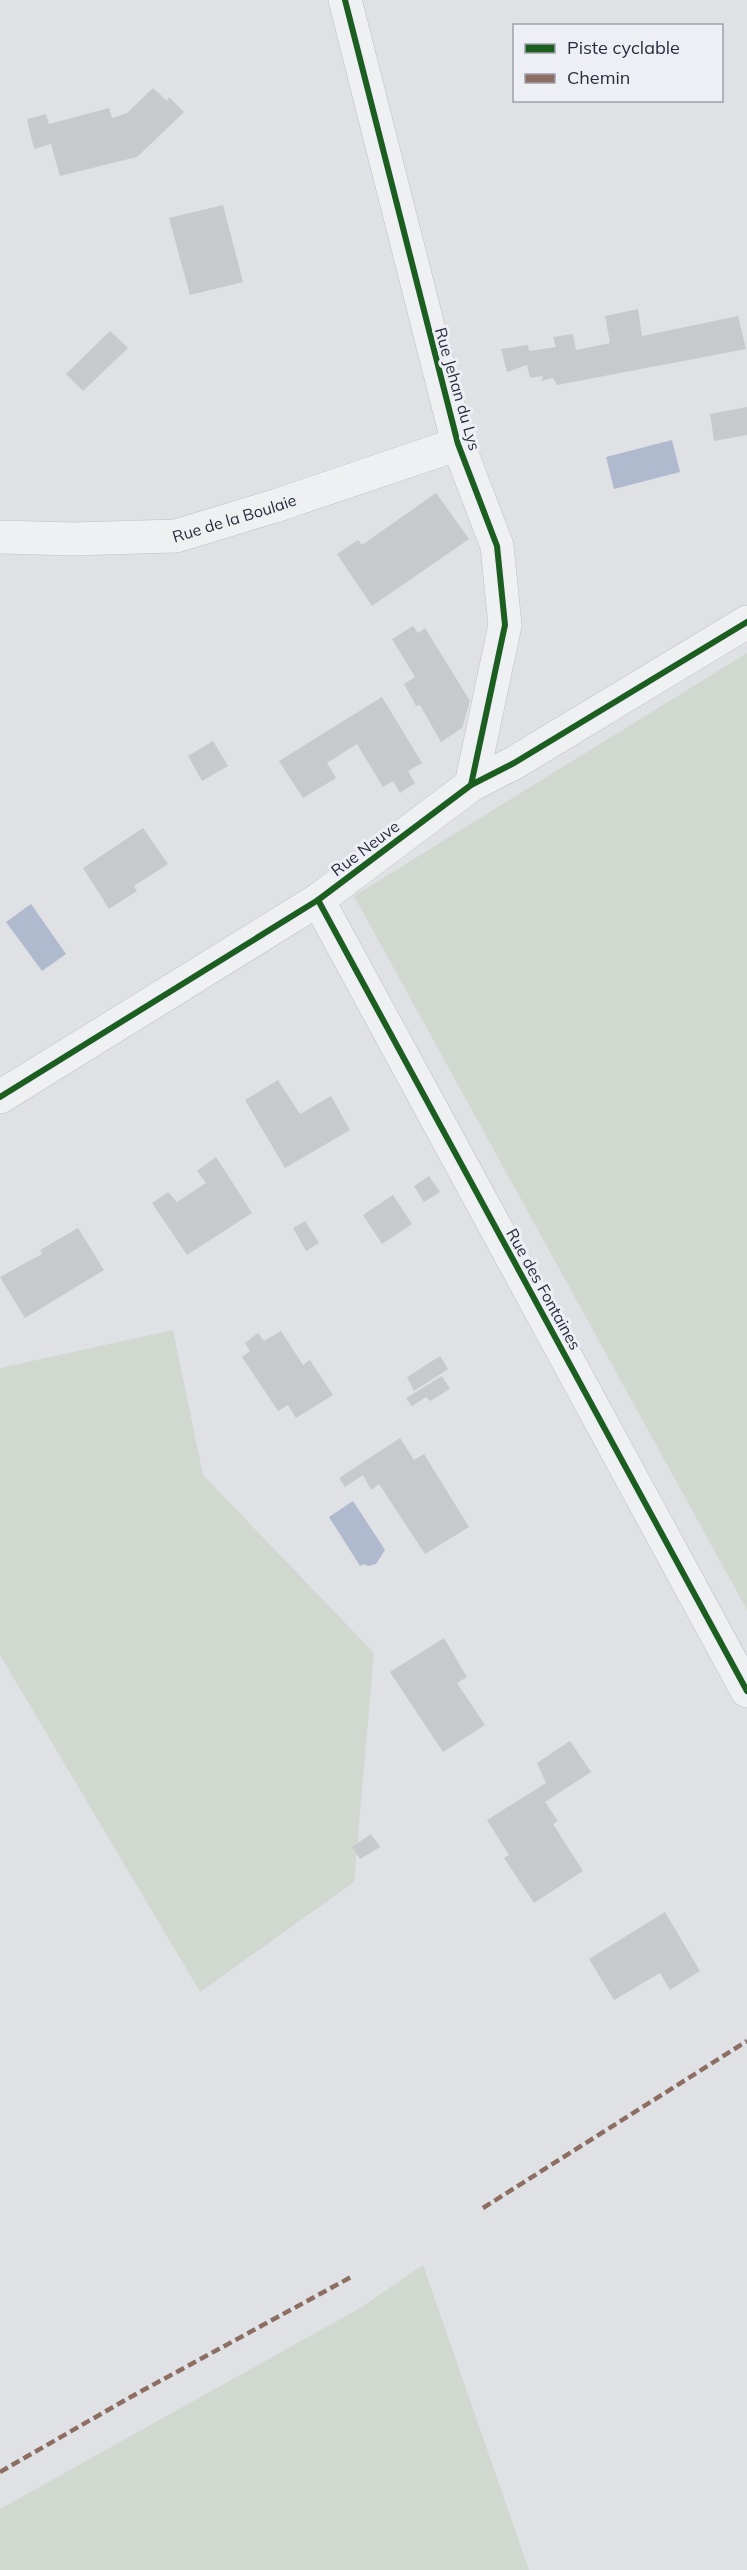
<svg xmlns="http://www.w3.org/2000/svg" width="747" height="2570" font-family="Mulish,sans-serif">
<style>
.green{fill:#d0d8d0}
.water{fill:#afbacf}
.building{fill:#c8c9cd}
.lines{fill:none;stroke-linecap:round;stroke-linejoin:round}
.street-casing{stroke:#bebfc3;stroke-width:34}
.street{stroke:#eff0f2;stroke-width:33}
.quiet{stroke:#8d6e63;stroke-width:4.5;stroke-dasharray:9 4.5;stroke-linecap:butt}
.cycleway-casing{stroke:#edeff5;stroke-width:10}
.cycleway{stroke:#1b5e20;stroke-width:6}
.labels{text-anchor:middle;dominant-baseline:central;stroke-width:6;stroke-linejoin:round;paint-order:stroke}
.street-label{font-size:16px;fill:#282d3d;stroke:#edeff5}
</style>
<rect width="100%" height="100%" fill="#e0e1e5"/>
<g class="green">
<path d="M747 653V1610L354 896Z"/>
<path d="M173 1330 203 1475 374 1653 354 1882 200 1992 0 1655V1368Z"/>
<path d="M423 2265 529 2570H0V2509L360 2308Z"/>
</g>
<g class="water">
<path d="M672 440 680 472 614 489 606 457Z"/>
<path d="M31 904 66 954 42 971 6 922Z"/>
<path d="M353 1501 385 1550 376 1564 368 1566 364 1564 360 1566 329 1517Z"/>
</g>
<g class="building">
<path d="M153 88 167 101 169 97 184 112 137 157 60 176 51 144 34 149 27 119 46 114 49 124 109 108 112 118 127 113Z"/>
<path d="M223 205 243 282 190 295 169 218Z"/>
<path d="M638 309 642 336 738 316 746 349 557 385 553 378 541 381 543 376 530 378 527 365 507 372 501 349 528 345 529 351 556 347 553 337 573 334 576 350 610 343 605 316Z"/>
<path d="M110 331 128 348 83 391 66 374Z"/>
<path d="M747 407V435L714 441 710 414Z"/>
<path d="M436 493 469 539 372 606 337 554 358 540 362 545Z"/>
<path d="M413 626 418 633 425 628 470 701 462 728 441 742 420 705 416 706 404 684 415 677 392 639Z"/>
<path d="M382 697 422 763 408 771 415 783 400 793 393 781 383 787 357 744 327 763 336 778 303 798 279 761Z"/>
<path d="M213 741 228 766 202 781 188 756Z"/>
<path d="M143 828 168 864 134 886 137 891 109 909 83 868Z"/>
<path d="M278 1080 300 1114 331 1096 350 1130 285 1168 245 1100Z"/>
<path d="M216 1157 252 1213 187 1255 152 1203 168 1192 177 1202 206 1183 197 1171Z"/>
<path d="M429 1176 440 1192 424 1202 414 1186Z"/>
<path d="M393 1195 412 1224 382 1244 363 1215Z"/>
<path d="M305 1221 319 1243 306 1251 293 1228Z"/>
<path d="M78 1228 104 1270 25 1318 0 1277 42 1254 40 1250Z"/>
<path d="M281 1331 303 1365 310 1360 333 1395 296 1418 288 1405 278 1411 242 1357 250 1351 245 1343 258 1333 264 1341Z"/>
<path d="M440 1356 448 1369 414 1391 407 1377Z"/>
<path d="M442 1376 450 1389 430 1401 426 1397 412 1406 406 1398Z"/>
<path d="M400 1438 414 1460 424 1454 469 1527 425 1554 379 1484 371 1490 363 1475 345 1487 339 1478Z"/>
<path d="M444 1638 467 1677 457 1683 485 1725 443 1752 390 1672Z"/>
<path d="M570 1741 591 1772 545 1802 558 1821 553 1824 583 1871 534 1903 504 1858 509 1855 487 1820 546 1783 537 1763Z"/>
<path d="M371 1834 380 1847 360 1859 352 1847Z"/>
<path d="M665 1912 700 1971 670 1990 660 1973 614 2000 589 1959Z"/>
</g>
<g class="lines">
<g class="street-casing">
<g id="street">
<path d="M345 0 458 444 497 546 505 625 471 785"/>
<path id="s1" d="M0 537 73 539 176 536 275 506 458 444"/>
<path d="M318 900 747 1691"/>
<path d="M0 1097 318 900 471 785 514 763 747 622"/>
</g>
</g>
<use href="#street" class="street"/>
<g class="quiet">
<path d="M483 2208 747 2041"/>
<path d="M0 2472 127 2399 353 2276"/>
</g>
<g class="cycleway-casing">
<g id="cycleway">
<path d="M345 0 458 444 497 546 505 625 471 785"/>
<path d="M318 900 747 1691"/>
<path d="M0 1097 318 900 471 785 514 763 747 622"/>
</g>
</g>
<use href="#cycleway" class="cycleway"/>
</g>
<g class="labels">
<g class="street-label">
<text transform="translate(458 389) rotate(74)">Rue Jehan du Lys</text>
<text stroke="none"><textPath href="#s1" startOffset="237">Rue de la Boulaie</textPath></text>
<text transform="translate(365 848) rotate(-37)">Rue Neuve</text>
<text transform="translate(544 1289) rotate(61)">Rue des Fontaines</text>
</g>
</g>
<rect x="513" y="24" width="210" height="78" fill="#edeff5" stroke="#9ea1ab" stroke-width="1.5"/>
<rect x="525" y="44" width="30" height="9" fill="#1b5e20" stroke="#9ea1ab" stroke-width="1.5"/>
<text x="567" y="54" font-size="18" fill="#282d3d">Piste cyclable</text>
<rect x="525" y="74" width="30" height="9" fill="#8d6e63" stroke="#9ea1ab" stroke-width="1.5"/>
<text x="567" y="84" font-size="18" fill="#282d3d">Chemin</text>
</svg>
